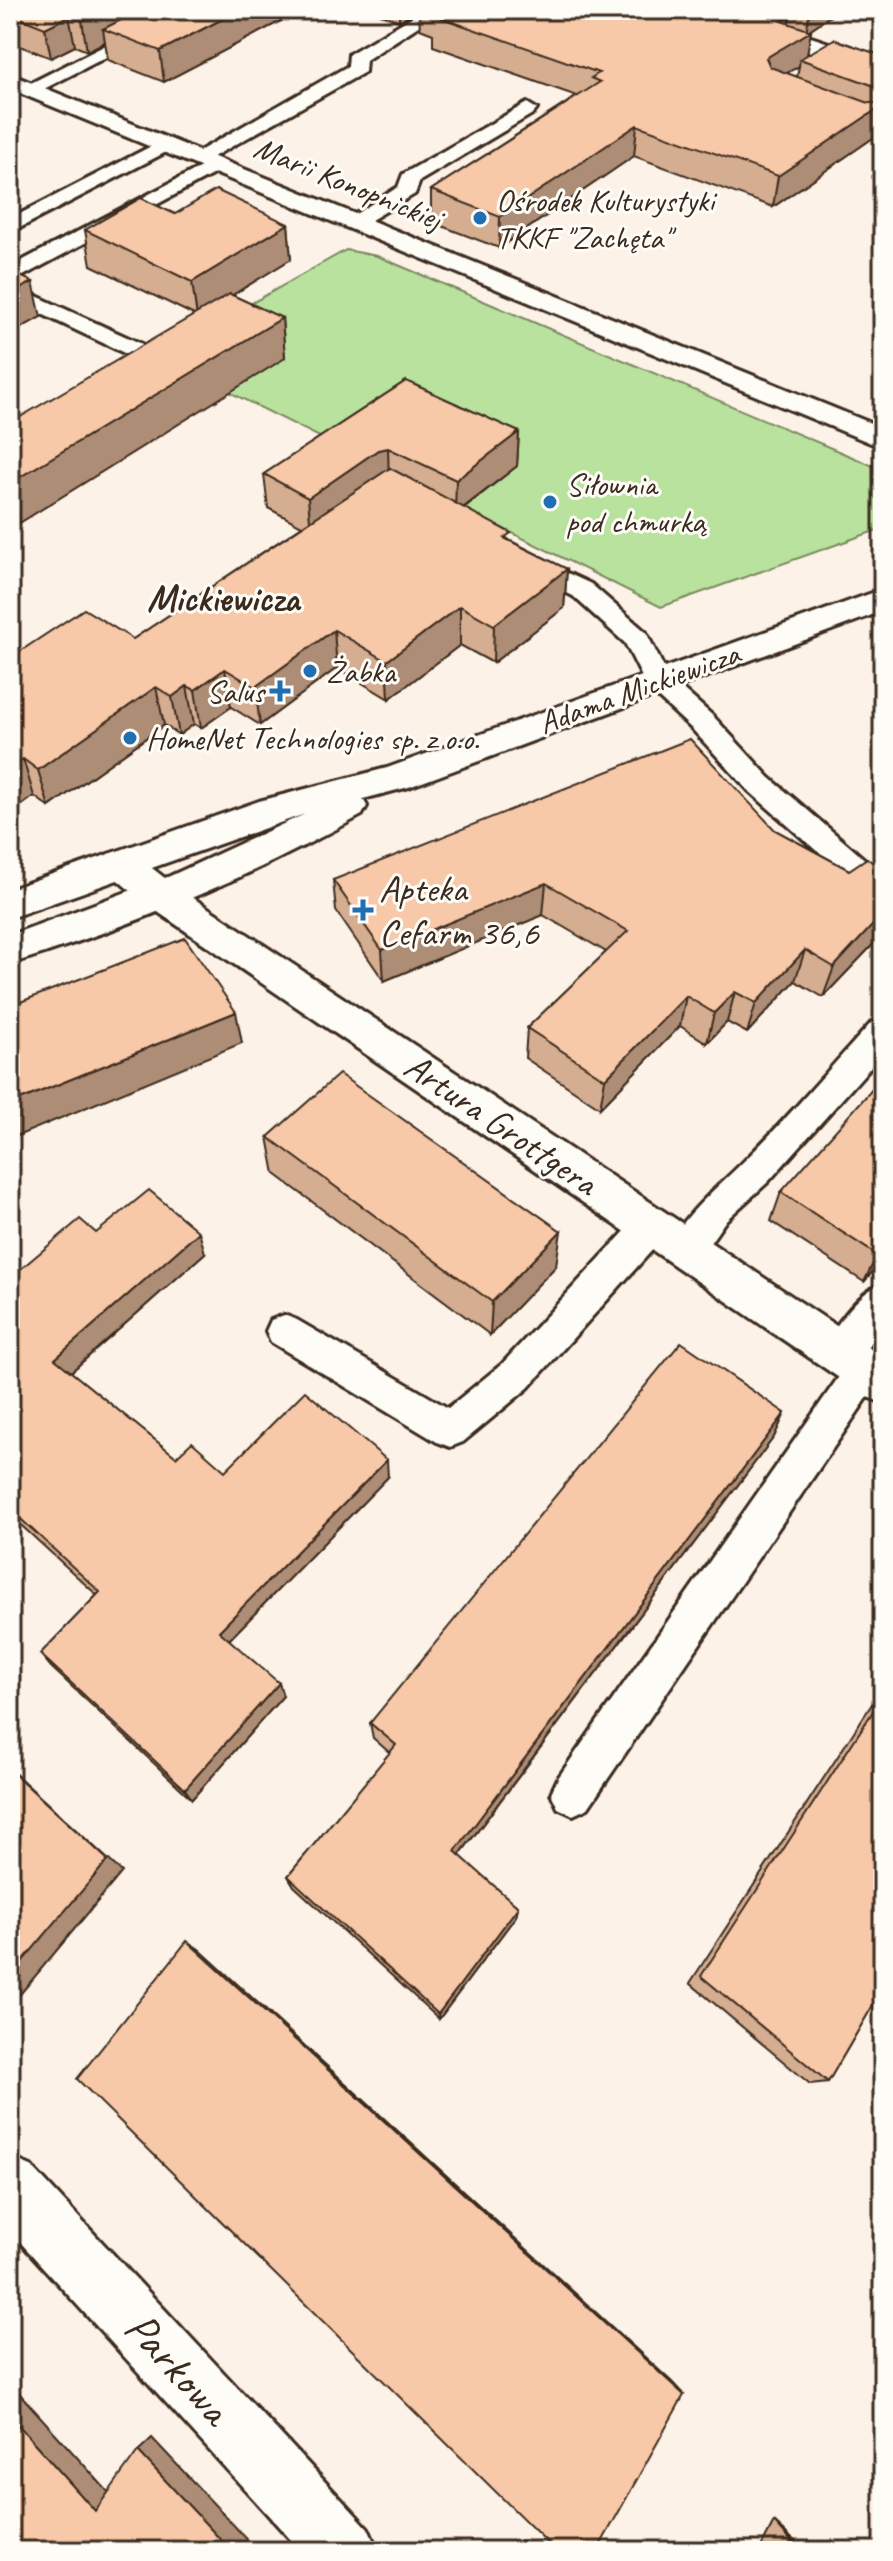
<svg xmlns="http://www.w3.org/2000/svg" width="893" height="2561" font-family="Caveat,sans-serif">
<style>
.green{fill:#b9e29e;stroke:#7a865e;stroke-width:2}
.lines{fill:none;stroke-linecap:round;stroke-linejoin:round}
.service-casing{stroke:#3b2a1e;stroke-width:6}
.minor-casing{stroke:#3b2a1e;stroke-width:6}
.tertiary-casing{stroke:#3b2a1e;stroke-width:6}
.service{fill:#fdfcf7;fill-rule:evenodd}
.minor{fill:#fdfcf7;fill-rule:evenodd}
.tertiary{fill:#fdfcf7;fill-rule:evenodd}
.wall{fill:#d5ad90;stroke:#3b2a1e;stroke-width:2;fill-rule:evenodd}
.shaded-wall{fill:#ae8d76;stroke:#3b2a1e;stroke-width:2}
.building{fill:#f8c9a8;stroke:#3b2a1e;stroke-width:2}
.poi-dot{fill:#1f6fb2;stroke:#fdfcf7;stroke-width:3}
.labels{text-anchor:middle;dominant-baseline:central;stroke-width:6;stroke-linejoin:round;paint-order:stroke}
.far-street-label{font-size:32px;fill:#3b2a1e;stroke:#fdfcf7}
.far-poi-label{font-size:32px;fill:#3b2a1e;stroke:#fdfcf7;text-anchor:start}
.far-district-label{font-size:38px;font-weight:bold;fill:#3b2a1e;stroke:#fdfcf7}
.poi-label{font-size:38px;fill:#3b2a1e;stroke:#fdfcf7;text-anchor:start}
.street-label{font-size:38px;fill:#3b2a1e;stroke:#fdfcf7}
.near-street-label{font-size:46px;fill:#3b2a1e;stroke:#fdfcf7}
</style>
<rect width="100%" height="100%" fill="#fcf2e7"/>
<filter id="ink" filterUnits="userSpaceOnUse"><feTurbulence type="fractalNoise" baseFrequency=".0125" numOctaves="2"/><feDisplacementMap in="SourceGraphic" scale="16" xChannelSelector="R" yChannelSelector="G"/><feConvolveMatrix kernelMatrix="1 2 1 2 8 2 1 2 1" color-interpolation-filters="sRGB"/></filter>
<g filter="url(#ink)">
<path class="green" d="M346 250 377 256 883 470V528L661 607 187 371 243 308Z"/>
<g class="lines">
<g class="service-casing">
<g id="service">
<path d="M175 10H198L36 93H22L19 89Z"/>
<path d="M417 14 423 15 426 19 423 23 366 60 365 72 204 162H190L187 158 348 66 349 54Z"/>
<path d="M527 103 537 109 534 113 420 181 415 194 361 226 354 228 343 222 398 187 403 174Z"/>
<path d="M165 139 175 145 172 149 10 233V219Z"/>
<path d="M216 159 223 161 226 165 223 169 10 283V267Z"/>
<path d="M10 284 162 353 166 358 139 377H123L119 372 137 359 10 299Z"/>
<path d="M522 552 591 584 646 632 668 676 713 716 769 777 883 875V903L872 900 749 791 693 730 647 687 625 643 573 596 513 566 509 560 513 554Z"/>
<path d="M883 1018V1053L768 1182 726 1220 698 1260 685 1264 672 1260 667 1249C685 1213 715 1190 743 1162 788 1118 829 1069 872 1022Z"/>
<path d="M652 1211 664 1215 670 1226 664 1237 528 1388 463 1442 450 1447 437 1442 271 1342 266 1331 271 1320 284 1315 297 1320 448 1408 502 1364 640 1215Z"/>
<path d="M883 1283V1327L861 1355 878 1358 883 1369 878 1382 588 1808 573 1815 558 1808 551 1793 558 1778 845 1368 840 1369 827 1365 821 1353C832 1329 858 1292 883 1283Z"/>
</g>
</g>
<g class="minor-casing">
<g id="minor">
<path d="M697 10H730L883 61V76L700 15Z"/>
<path d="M10 74 883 428V448L10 89Z"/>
<path d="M121 850 134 854 175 886 883 1357V1403L867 1397 149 906 108 872 103 863 108 854Z"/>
<path d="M10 2157 31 2166 368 2528 378 2551H301L10 2231Z"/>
</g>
</g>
<g class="tertiary-casing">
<path id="tertiary" d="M883 589V611L409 787 363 799 367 806 362 815C251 877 131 927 10 964V935L170 876 305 814 10 918V889L259 801 387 768Z"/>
</g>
<use href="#service" class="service"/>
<use href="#minor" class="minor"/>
<use href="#tertiary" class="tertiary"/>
</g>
<g class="wall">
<path d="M10 10H302L164 82 108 60 105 42 87 51 75 46 51 58 10 42Z"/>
<path d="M370 10H839L809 30 807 55 883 56V131L773 207 634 156 499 248 431 222V190L577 96 433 46V34L420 29 419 12 415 11 399 21ZM799 66 797 77 786 73Z"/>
<path d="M175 214 288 224 291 259 232 295 282 318 285 358 194 315 91 265 85 230Z"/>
<path d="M406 381 519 432 517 466 464 508 511 541 567 569 564 608 493 663 460 645 389 699 337 668 260 725 231 707 201 728 194 724 179 735 164 725 49 807 34 796 10 814V658L133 639 302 526 268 508 264 474Z"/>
<path d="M775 830 849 870 883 871V934L823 997 795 981 747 1033 727 1022 707 1043 680 1026 600 1108 525 1058 527 1028 606 952 543 915 384 981 336 911 333 880Z"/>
<path d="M268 1137 556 1266 490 1335 275 1174Z"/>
<path d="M781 1192 883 1259 864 1282 771 1221Z"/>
<path d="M96 1233 205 1253 71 1372 176 1457 225 1471 388 1477 229 1640 283 1696 192 1799 51 1667 40 1654 97 1595 10 1515V1278Z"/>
<path d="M785 1413 774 1437 459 1856 518 1907 516 1916 439 2019 294 1886 288 1876 390 1753 373 1738 370 1723Z"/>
<path d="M883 1687V1988L828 2082 810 2084 690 1983Z"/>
<path d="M774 2522 805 2551H759Z"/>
</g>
<g class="shaded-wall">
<path d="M104 10H168L103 29 105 42 87 51 82 21Z"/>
<path d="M240 10H302L164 82 160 51Z"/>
<path d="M399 10H415V11L399 21Z"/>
<path d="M810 10H839L806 32Z"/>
<path d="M69 16 75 46 51 58 45 28Z"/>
<path d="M790 16 785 46 811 31 806 61 800 59 799 66 761 88 766 58 782 21Z"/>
<path d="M883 105V131L773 207 778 176Z"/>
<path d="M637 125 634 156 499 248 500 217Z"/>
<path d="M288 224 291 259 197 317 192 282Z"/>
<path d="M33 282 41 317 10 334V294Z"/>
<path d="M282 318 285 358 10 529V483Z"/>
<path d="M519 432 517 466 455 514 456 480Z"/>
<path d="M388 448 389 482 311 532 308 498 378 450Z"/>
<path d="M567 569 564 608 493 663 494 625Z"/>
<path d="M460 606V645L389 699 387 661Z"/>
<path d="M334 630 337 668 260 725 255 687Z"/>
<path d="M225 669 231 707 201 728 195 690Z"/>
<path d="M187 686 194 724 179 735 172 697Z"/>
<path d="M156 687 164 725 49 807 38 770Z"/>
<path d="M23 759 34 796 10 814V768Z"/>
<path d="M546 883 543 915 384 981 382 950Z"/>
<path d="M883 914V934L823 997 834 967Z"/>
<path d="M805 950 795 981 747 1033 756 1003Z"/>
<path d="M735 992 727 1022 707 1043 714 1013Z"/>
<path d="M686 996 680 1026 600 1108 605 1079Z"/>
<path d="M236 1012 242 1043 10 1139V1104Z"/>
<path d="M561 1231 556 1266 490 1335 492 1302Z"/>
<path d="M199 1232 205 1253 64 1378 55 1359Z"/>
<path d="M883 1248V1259L864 1282 877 1255Z"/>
<path d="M785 1413 774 1437 454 1862 455 1851Z"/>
<path d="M387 1460 388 1477 225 1644 219 1631Z"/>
<path d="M279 1683 283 1696 192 1799 185 1789Z"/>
<path d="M10 1769 122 1872 17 1998 10 1995Z"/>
<path d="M518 1907 516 1916 439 2019 438 2014Z"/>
<path d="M187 1941 199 1949 672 2382 684 2395Z"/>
<path d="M10 2383 111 2495 95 2511 10 2416Z"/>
<path d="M152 2438 258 2551H231L138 2451Z"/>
<path d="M774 2522 805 2551H800Z"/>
</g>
<g class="building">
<path d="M10 10H104L82 21 69 16 45 28 10 14Z"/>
<path d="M141 10H240L160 51 103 29Z"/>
<path d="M443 10H771L790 16 782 21 811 31 766 58 770 67 869 103H883V105L778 176 637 125 500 217 431 190 600 82 591 78 599 73 433 15Z"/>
<path d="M834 39 883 56V89L800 59Z"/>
<path d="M216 190 288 224 192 282 85 230 141 198 175 214Z"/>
<path d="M10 271 33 282 10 294Z"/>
<path d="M230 294 282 318 10 483V423Z"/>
<path d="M406 381 519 432 456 480 388 448 378 450 308 498 264 474Z"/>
<path d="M390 468 511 533 504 538 567 569 494 625 460 606 387 661 334 630 255 687 225 669 195 690 187 686 172 697 156 687 38 770 23 759 10 768V658L84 609 133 639Z"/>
<path d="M690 739 775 830 849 870 867 858 883 871V914L834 967 805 950 756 1003 735 992 714 1013 686 996 605 1079 527 1028 628 931 546 883 382 950 333 880Z"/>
<path d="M185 938 236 1012 10 1104V1006Z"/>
<path d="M339 1074 561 1231 492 1302 268 1137Z"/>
<path d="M883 1077V1248L877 1255 781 1192Z"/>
<path d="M149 1190 199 1232 55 1359 176 1457 192 1442 225 1471 305 1391 387 1460 219 1631 279 1683 185 1789 40 1654 100 1592 10 1509V1278L80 1219 96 1233Z"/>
<path d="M681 1342 785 1413 455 1851 518 1907 438 2014 288 1876 396 1745 370 1723Z"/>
<path d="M883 1696V1988L828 2082 701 1976Z"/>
<path d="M10 1770 108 1860 10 1976Z"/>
<path d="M187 1941 684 2395 597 2551H556L77 2079Z"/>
<path d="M10 2416 95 2511 138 2451 231 2551H10Z"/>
<path d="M792 2543 800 2551H788Z"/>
</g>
</g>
<g class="poi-dot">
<circle cx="480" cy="218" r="8"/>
<circle cx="550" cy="502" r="8"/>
<circle cx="310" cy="671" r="8"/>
<path d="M276 679h8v8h8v8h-8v8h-8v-8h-8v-8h8z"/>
<circle cx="130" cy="738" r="8"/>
<path d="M359 898h8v8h8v8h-8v8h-8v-8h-8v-8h8z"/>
</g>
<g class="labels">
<g class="far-street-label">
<text transform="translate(348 183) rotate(22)">Marii Konopnickiej</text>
<text transform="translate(639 688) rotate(-20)">Adama Mickiewicza</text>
</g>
<g class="far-poi-label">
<text x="496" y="200">Ośrodek Kulturystyki<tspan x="496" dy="37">TKKF "Zachęta"</tspan></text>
<text x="566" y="484">Siłownia<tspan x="566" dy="37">pod chmurką</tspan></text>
<text x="326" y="671">Żabka</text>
<text x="264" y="691" text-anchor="end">Salus</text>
<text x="146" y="738">HomeNet Technologies sp. z o.o.</text>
</g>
<g class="far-district-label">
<text x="223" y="598">Mickiewicza</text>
</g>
<g class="poi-label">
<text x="379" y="888">Apteka<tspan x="379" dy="44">Cefarm 36,6</tspan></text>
</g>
<g class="street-label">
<text transform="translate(501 1124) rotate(34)">Artura Grottgera</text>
</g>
<g class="near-street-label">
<text transform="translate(178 2368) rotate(48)">Parkowa</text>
</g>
</g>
<rect width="893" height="2561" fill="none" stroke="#fdfcf7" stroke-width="40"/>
<rect x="20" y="20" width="853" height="2521" fill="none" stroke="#3b2a1e" stroke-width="3" filter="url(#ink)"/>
</svg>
